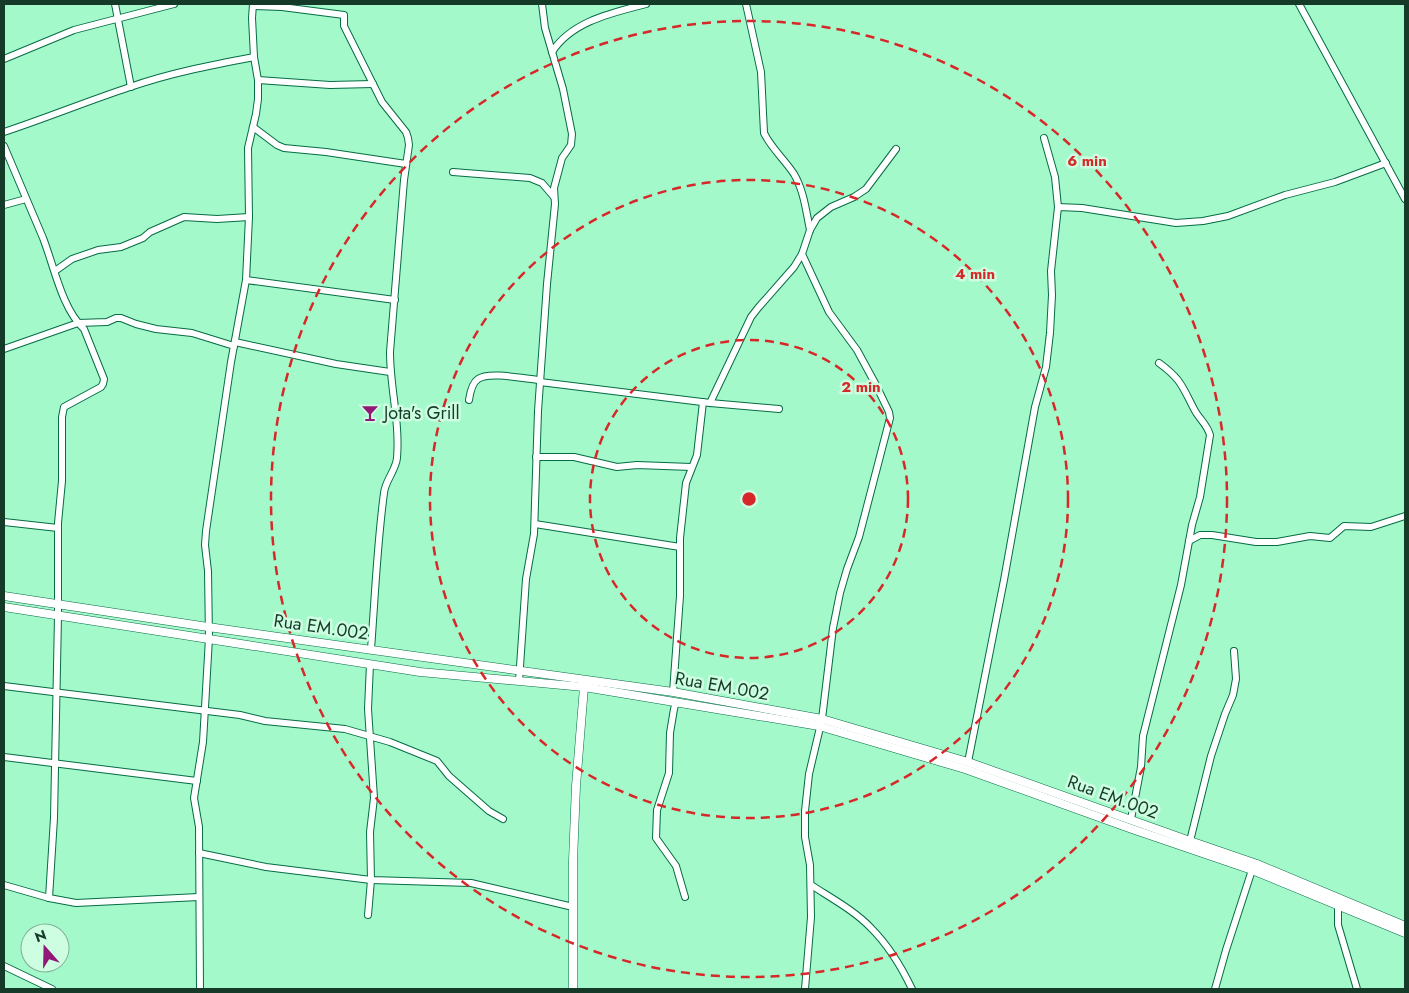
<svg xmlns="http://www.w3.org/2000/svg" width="1409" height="993" font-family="Jost,sans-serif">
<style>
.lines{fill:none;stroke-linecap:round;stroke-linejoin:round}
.minor-casing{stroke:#056c44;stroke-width:8}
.tertiary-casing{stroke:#056c44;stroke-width:9}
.minor{stroke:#fff;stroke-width:6}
.tertiary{stroke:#fff;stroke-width:8}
.ring{fill:none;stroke:#d62828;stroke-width:2.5;stroke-dasharray:9 6}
.labels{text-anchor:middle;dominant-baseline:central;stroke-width:5;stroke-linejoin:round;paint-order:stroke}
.poi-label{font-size:18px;fill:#163a28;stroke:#cdfee1;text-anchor:start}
.street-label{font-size:18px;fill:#163a28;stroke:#cdfee1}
.centre{fill:#d62828;stroke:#cdfee1;stroke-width:2.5}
.ring-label{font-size:15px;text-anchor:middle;font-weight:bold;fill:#d62828;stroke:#cdfee1;stroke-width:5;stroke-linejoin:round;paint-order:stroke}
</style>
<rect width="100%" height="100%" fill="#a4f9ca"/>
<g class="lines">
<g class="minor-casing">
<g id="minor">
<path d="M115 4 131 87"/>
<path d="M746 4 761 72 764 133C771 148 785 160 794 174 804 191 806 211 810 230"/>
<path d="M1299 4 1405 199"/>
<path d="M253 6 282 7 344 15V26L382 102 406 132 408 138 409 145 404 180 390 352C390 388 400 421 397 458 396 470 385 481 384 493 377 545 375 597 371 649"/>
<path d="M552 52C572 21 612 13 646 4"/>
<path d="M4 59 74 30 174 4"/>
<path d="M258 80 330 85 373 84"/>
<path d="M253 127 277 145 284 148 326 152 406 164"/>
<path d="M4 132C46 118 88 101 130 87 170 73 212 65 254 57"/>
<path d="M1044 138 1055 177 1058 207"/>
<path d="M4 146C17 177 30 207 43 238 54 266 62 309 84 329L104 379 103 384 101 387 64 407 62 417V481L58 523V616L54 818 49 898"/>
<path d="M453 172 530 178 542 183 554 197"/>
<path d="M4 205 26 199"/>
<path d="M802 254 829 312 857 350 876 385 889 412 890 418 859 537 847 569 840 593 833 628 822 719 809 774 805 811V837L810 865 811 917 805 989"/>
<path d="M55 271 72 259 98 250 121 247 143 238 150 232 184 217 217 219 249 217"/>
<path d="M246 280 395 300"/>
<path d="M235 342 336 364 390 372"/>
<path d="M4 349 78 323 107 322 116 318H121L136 324 156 329 192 333 234 346"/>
<path d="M540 382 710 403 779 409"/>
<path d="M469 400C470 393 472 383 478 379 489 371 526 379 540 380"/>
<path d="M710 403 751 317 758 308 794 267 802 254 810 230 817 218 831 207 854 197 866 189 896 149"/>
<path d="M536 457H574L617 467 637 465 691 467"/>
<path d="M4 522 58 528"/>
<path d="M535 524 680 547"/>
<path d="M1189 541 1200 535H1212L1256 542H1277L1310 536 1330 538 1344 526 1371 527 1405 516"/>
<path d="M519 681 526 579 534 534 538 411 547 284 555 204 554 188 562 158 571 145 572 134 563 89 545 28 542 4"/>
<path d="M4 686 240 715 265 721 345 729 390 742 437 761 449 776 489 811 503 819"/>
<path d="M673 692 680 596V538L686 483 697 455 703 402"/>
<path d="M676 702 674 709 670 733 669 773 657 810 656 838 676 866 685 897"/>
<path d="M4 757 197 781"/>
<path d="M968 762 1004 580 1035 407 1046 367 1050 333 1052 295 1051 271 1058 207 1082 208 1176 223 1203 221 1228 216 1285 195 1335 182 1386 163"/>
<path d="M1131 819 1141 767 1143 736 1181 585 1192 525 1200 497 1210 435C1207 424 1199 419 1194 409 1182 386 1181 379 1159 363"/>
<path d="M1190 841 1211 756 1225 714 1233 695 1236 679 1234 651"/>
<path d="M199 853 266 867 371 880 471 883 573 907"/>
<path d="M4 885 49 898 76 903 199 897"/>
<path d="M811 885C831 898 855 911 871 928 888 945 902 968 912 989"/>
<path d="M1338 906V925L1357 989"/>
<path d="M368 915 371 880 370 832 374 798 368 709 370 664"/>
<path d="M4 966 52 989"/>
<path d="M200 989 199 827 194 798 203 742 209 638 208 571 205 545 206 531 231 362 246 280 249 217 248 148 256 114 258 99V80L254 57 252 18 253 4"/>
<path d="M1215 989 1226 950 1252 870"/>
</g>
</g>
<g class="tertiary-casing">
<g id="tertiary">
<path d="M4 596 208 627 673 692 822 719 968 762 1190 841 1257 864 1405 926"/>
<path d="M4 607 420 672 584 687 819 726 965 769 1132 829 1252 870 1405 933"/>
<path d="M573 989V861L576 786 584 687"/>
</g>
</g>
<use href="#minor" class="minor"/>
<use href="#tertiary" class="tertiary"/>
</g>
<g class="ring">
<circle cx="749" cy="499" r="159"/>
<circle cx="749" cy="499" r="319"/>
<circle cx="749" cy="499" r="478"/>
</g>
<defs>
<g id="bar-bare" transform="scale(1.35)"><path d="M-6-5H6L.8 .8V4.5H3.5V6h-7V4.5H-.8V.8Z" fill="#911876" stroke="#cdfee1" stroke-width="2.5" paint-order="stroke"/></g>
</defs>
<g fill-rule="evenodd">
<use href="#bar-bare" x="370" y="413"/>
</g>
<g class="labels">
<g class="poi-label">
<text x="384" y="413">Jota's Grill</text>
</g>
<g class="street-label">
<text transform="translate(321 627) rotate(8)">Rua EM.002</text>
<text transform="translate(722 686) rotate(10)">Rua EM.002</text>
<text transform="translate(1113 797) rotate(20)">Rua EM.002</text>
</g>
</g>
<circle cx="749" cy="499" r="8" class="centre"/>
<g class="ring-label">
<text x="1087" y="166">6 min</text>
<text x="975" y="279">4 min</text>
<text x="861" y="392">2 min</text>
</g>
<rect width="1409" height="993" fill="none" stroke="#163a28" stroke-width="10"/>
<g transform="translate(45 948) rotate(340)"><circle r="24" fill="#cdfee1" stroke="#84b097"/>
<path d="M0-4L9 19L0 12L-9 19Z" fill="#911876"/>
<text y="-8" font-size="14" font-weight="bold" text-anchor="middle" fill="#163a28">N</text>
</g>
</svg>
